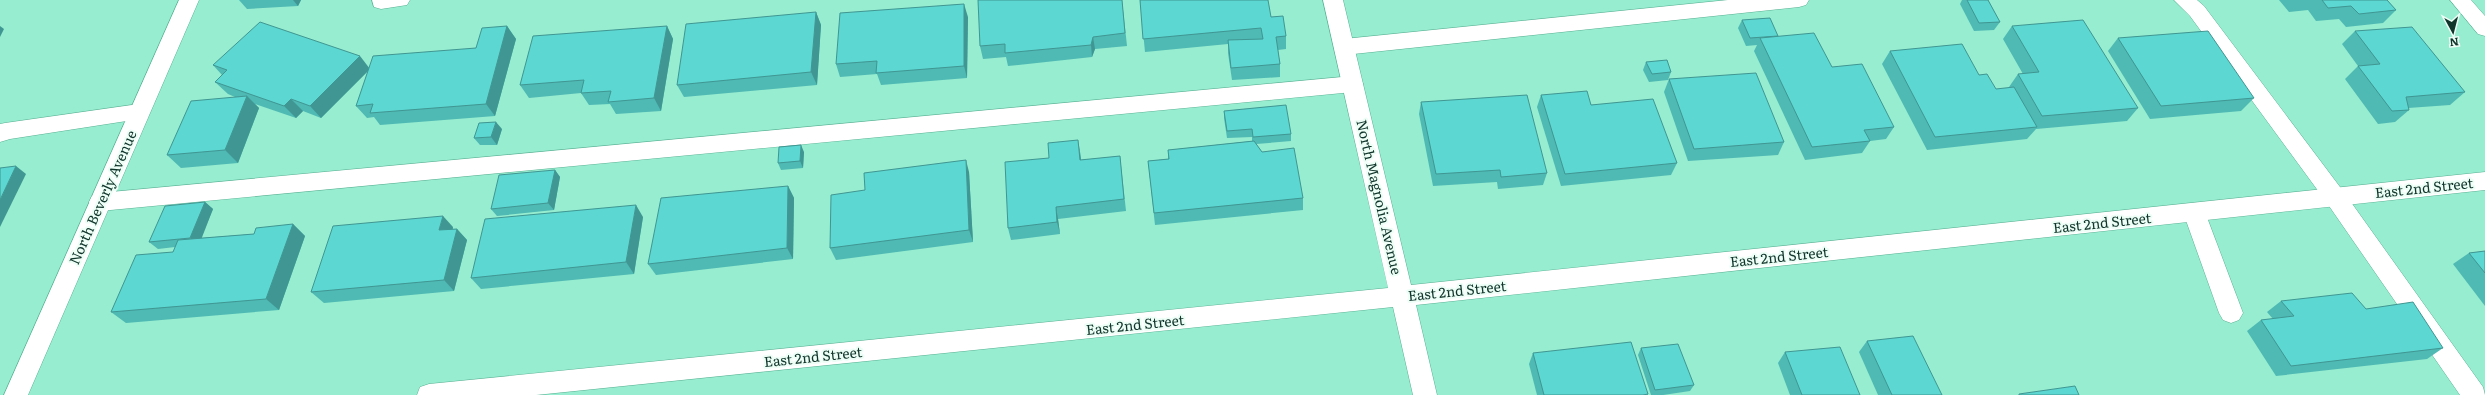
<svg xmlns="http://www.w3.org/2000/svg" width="2485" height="395" font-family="Literata,serif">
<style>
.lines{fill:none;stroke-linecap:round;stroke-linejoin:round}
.service-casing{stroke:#59b094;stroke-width:1}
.minor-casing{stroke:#59b094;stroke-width:1}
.tertiary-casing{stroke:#59b094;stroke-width:1}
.service{fill:#fff;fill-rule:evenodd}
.minor{fill:#fff;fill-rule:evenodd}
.tertiary{fill:#fff;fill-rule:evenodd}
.wall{fill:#4fb9b4}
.shaded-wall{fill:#409692}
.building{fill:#5cd7d1;stroke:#409692}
.labels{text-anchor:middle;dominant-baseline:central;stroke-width:4;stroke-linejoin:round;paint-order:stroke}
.street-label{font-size:14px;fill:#10352a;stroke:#edfef7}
</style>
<rect width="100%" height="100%" fill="#96edcf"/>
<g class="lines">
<g class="service-casing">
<g id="service">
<path d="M1728 0H1809L1806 5 1799 7 1344 55 1337 52 1334 47 1337 42 1344 39Z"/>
<path d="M2174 0H2197L2204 6 2343 191 2483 387 2485 395H2460L2327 203 2190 16Z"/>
<path d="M1353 76 1360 78 1363 84 1360 90 1353 92 100 211 92 208 89 202 92 196 100 193Z"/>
<path d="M139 104 146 106 150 112 146 118 10 139 0 142V124L5 123Z"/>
<path d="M2194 203 2202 206 2205 212 2243 313 2239 320 2231 323 2223 320 2219 313 2183 212 2186 206Z"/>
</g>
</g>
<g class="minor-casing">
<g id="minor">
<path d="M179 0H199L28 395H4Z"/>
<path d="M372 0H410L407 5 381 9 374 7Z"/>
<path d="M1323 0H1343L1411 285 2485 172V190L1416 305 1437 395H1413L1393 307 536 395H417L420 387 429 384 1388 288Z"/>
</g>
</g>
<g class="tertiary-casing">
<path id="tertiary" d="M2450 0H2471L2485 16V36L2478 34Z"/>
</g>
<use href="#service" class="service"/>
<use href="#minor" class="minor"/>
<use href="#tertiary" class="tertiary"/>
</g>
<g class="wall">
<path d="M239 0H301L298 6 247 9Z"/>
<path d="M1122 0 1127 46 1095 49 1092 57 1008 66 1006 57 983 59 980 46Z"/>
<path d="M1140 0 1271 17 1286 36V49L1278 50 1280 64V77L1232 80 1228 53V44L1145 52Z"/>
<path d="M1962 0H1988L2000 22 1994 30 1974 31 1960 4Z"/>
<path d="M2279 0H2387L2396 10 2383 23 2346 27 2339 19 2316 21 2308 10 2289 12Z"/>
<path d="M816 12 821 25 817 85 684 97 677 85Z"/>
<path d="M968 17 967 78 881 85 877 74 840 77 836 64Z"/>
<path d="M1742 20 1778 36 1832 67 1894 127 1886 139 1870 141 1862 153 1805 160 1754 51 1757 45 1746 46 1738 28Z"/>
<path d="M507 26 516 39 495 116 380 125 374 117 367 118 356 106 368 71 321 118 303 111 296 118 255 104 259 108 238 163 181 168 167 155 235 97 228 94 215 82 222 75 213 65 369 68 476 48Z"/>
<path d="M667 26 673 39 661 111 616 114 610 104 589 105 581 93 529 98 520 85Z"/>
<path d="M2012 26 2138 108 2127 121 2036 129 2027 139 1927 150 1882 64 1890 51 1979 75 1996 89 2010 88 2009 87 2018 74H2023L2003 39Z"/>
<path d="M2355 31 2465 92 2450 105 2408 108 2409 110 2395 122 2378 124 2345 79 2358 66 2342 44Z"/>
<path d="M2118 38 2254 98 2241 111 2150 119 2108 51Z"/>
<path d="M1646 62 1671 72 1668 80 1649 82 1643 70Z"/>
<path d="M1669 79 1784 142 1778 155 1688 161 1664 92Z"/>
<path d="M1541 95 1591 105 1677 163 1671 175 1561 186 1537 107Z"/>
<path d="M1421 102 1547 173 1543 185 1498 189 1497 182 1433 186 1419 114Z"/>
<path d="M1224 111 1291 134V141L1256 144 1262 152 1303 198V210L1155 225 1148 161 1168 159V150L1252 141V137L1227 138 1224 118Z"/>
<path d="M502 129 497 145H480L474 138Z"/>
<path d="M804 152 803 168 781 170 778 163Z"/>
<path d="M1080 152 1081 160 1120 156 1126 211 1058 219 1060 234 1011 240 1008 228 1049 158Z"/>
<path d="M555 170 560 177 554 210 497 216 491 209Z"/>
<path d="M969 172 973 242 836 260 830 248 865 190Z"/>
<path d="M788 186 794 198 793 259 656 275 648 264Z"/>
<path d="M205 202 213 209 201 238 254 234 293 224 305 236 279 310 126 323 111 312 173 252 175 247 158 249 149 242Z"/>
<path d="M643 217 634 274 481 289 471 278Z"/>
<path d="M453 227V229H457L467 240 454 291 324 303 311 292Z"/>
<path d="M2485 251V306L2453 264 2469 253Z"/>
<path d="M2281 301 2366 309 2443 348 2427 359 2276 376 2247 331 2261 320 2273 319 2267 312Z"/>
<path d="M1867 341 1942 395H1878L1859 352Z"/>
<path d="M1641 348 1694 385 1690 391 1663 395H1651L1638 355Z"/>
<path d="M1785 352 1860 395H1790L1778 363Z"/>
<path d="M1533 353 1648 394V395H1537L1529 364Z"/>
</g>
<g class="shaded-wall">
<path d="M293 0H301L298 6Z"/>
<path d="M964 4 968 17 967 78 964 66Z"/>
<path d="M816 12 821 25 817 85 811 72Z"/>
<path d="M0 26 4 29 0 37Z"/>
<path d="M507 26 516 39 495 116 486 104Z"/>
<path d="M667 26 673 39 661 111 654 98Z"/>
<path d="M1093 37 1095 49 1092 57 1091 45Z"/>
<path d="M360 56 370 69 321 118 310 106Z"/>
<path d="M247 96 259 108 238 163 225 150Z"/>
<path d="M291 99 303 111 296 118 284 106Z"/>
<path d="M496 122 502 129 497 145 491 137Z"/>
<path d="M1078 140 1080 152 1082 172 1080 160Z"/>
<path d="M801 145 804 152 803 168 800 161Z"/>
<path d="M966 160 969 172 973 242 969 230Z"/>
<path d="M16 166 26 174 0 227V200Z"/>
<path d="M555 170 560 177 554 210 548 203Z"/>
<path d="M788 186 794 198 793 259 787 248Z"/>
<path d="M205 202 213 209 199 245 190 238Z"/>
<path d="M636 205 643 217 634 274 626 262Z"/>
<path d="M1056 207 1058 219 1060 234 1057 222Z"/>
<path d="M443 216 453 227 449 242 439 230Z"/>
<path d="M293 224 305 236 279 310 266 299Z"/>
<path d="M457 229 467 240 454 291 444 280Z"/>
</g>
<g class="building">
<path d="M978 0H1122L1125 33 1093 37 1091 45 1005 53V44L980 46Z"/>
<path d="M1140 0H1268L1271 17 1283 16 1286 36 1276 37 1280 64 1231 68 1228 40 1263 39 1261 28 1143 39Z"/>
<path d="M1967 0H1988L2000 22 1979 23Z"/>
<path d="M2322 0H2387L2396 10 2359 14 2351 6 2328 8Z"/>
<path d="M964 4V66L876 73 877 61 836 64 840 13Z"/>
<path d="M816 12 811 72 677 85 686 24Z"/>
<path d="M1770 18 1778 36 1750 38 1742 20Z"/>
<path d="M2083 20 2138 108 2042 116 2018 74 2039 72 2012 26Z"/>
<path d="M260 22 360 56 310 106 291 99 284 106 215 82 227 70 213 65Z"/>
<path d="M507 26 486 104 370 113 373 104 356 106 373 56 476 48 482 28Z"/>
<path d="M667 26 654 98 608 102 611 91 581 93 584 80 520 85 533 36Z"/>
<path d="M2412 27 2465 92 2406 97 2409 110 2392 111 2358 66 2380 64 2355 31Z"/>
<path d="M2208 31 2254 98 2161 106 2118 38Z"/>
<path d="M1814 33 1832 67 1862 64 1894 127 1864 130 1870 141 1812 147 1760 38Z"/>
<path d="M1962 44 1979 75 1987 74 1996 89 2014 87 2037 127 1935 137 1890 51Z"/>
<path d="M1667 60 1671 72 1652 74 1646 62Z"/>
<path d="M1756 73 1784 142 1694 149 1669 79Z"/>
<path d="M1587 91 1591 105 1653 99 1677 163 1565 174 1541 95Z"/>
<path d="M1527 95 1547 173 1501 177 1500 170 1436 174 1421 102Z"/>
<path d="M247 96 225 150 167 155 191 101Z"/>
<path d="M1286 105 1291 134 1253 137 1252 129 1227 131 1224 111Z"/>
<path d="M496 122 491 137 474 138 479 123Z"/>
<path d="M1078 140 1080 160 1120 156 1124 199 1056 207 1057 222 1008 228 1005 162 1049 158 1048 143Z"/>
<path d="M1254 141 1262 152 1294 148 1303 198 1154 213 1148 161 1169 159 1168 150Z"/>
<path d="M801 145 800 161 778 163 779 147Z"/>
<path d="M966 160 969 230 830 248 831 195 865 190 864 173Z"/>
<path d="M16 166 0 200V168Z"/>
<path d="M555 170 548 203 491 209 499 175Z"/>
<path d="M788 186 787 248 648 264 661 198Z"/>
<path d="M205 202 190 238 149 242 165 206Z"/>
<path d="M636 205 626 262 471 278 485 219Z"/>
<path d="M443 216 439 230 457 229 444 280 311 292 333 226Z"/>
<path d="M293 224 266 299 111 312 136 255 173 252 178 240 254 234 256 228Z"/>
<path d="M2485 251V273L2469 253Z"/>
<path d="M2352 293 2366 309 2413 302 2443 348 2291 366 2261 320 2294 316 2281 301Z"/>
<path d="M1913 336 1942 395H1892L1867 341Z"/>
<path d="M1631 342 1648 394 1643 395H1544L1533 353Z"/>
<path d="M1678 344 1694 385 1655 390 1641 348Z"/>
<path d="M1840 347 1860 395H1802L1785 352Z"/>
<path d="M2075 386 2079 395H2019V394Z"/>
</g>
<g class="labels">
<g class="street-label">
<text transform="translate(2424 187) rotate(-6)">East 2nd Street</text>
<text transform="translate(102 197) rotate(-66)">North Beverly Avenue</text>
<text transform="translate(1380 197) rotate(77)">North Magnolia Avenue</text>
<text transform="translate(2102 222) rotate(-6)">East 2nd Street</text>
<text transform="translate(1779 256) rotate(-6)">East 2nd Street</text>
<text transform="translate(1457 290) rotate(-6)">East 2nd Street</text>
<text transform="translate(1135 324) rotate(-6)">East 2nd Street</text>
<text transform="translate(813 356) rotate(-6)">East 2nd Street</text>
</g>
</g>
<g transform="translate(2453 32) rotate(173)" stroke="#edfef7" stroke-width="3" paint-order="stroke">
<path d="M0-3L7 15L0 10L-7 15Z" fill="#10352a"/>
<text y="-6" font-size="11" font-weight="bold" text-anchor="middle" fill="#10352a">N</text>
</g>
</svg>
